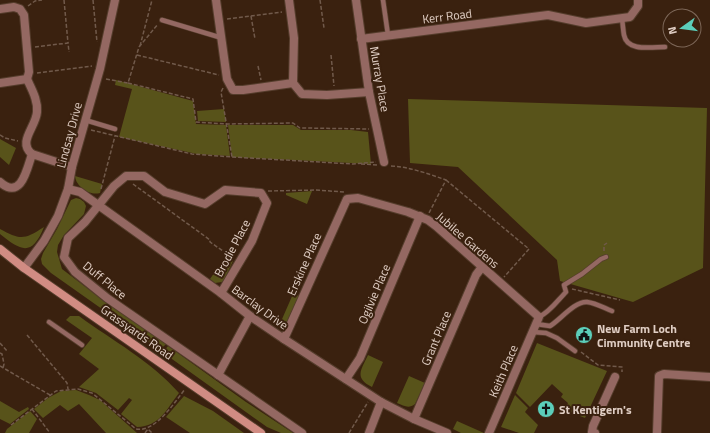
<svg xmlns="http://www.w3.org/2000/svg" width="710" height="433" font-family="'Titillium Web',sans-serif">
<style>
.green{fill:#58531a}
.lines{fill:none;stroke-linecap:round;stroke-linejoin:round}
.service-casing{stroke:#553d2c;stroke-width:6}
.minor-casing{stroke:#553d2c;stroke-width:10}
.secondary-casing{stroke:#553d2c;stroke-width:10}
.path{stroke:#715a4b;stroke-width:1.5;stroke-dasharray:4 2;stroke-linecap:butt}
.service{stroke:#946862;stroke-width:4.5}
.minor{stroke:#946862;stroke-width:8}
.secondary{stroke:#d18c83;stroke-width:8}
.labels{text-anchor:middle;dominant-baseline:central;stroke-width:4;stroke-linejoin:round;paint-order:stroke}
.street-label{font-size:12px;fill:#e0cec4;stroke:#3a210f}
.poi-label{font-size:12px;font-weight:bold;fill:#e0cec4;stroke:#3a210f;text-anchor:start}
</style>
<rect width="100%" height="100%" fill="#3a210f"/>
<g class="green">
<path d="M116 80 193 101 196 124 226 125 230 156 197 154 119 137 132 89 115 85Z"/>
<path d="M408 99 707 108 703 268 633 302 560 281 557 260 458 167 410 163Z"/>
<path d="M224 109 226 122 198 121 197 111Z"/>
<path d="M228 125H293L301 130H351L368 132 371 164 232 157Z"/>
<path d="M0 139 16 148 9 165 0 157Z"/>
<path d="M75 176 102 184 100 193C90 196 76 187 75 176Z"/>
<path d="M312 191 307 204 286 195V193Z"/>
<path d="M76 198 80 199 84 202 86 206 84 214 64 235 58 245 57 252 62 269 100 298 166 344 160 350 51 273 42 264 41 259 43 253 57 229 71 200Z"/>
<path d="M44 227C32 257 21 251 0 234V229C20 240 24 240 44 227Z"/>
<path d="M226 256 233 261 224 280 222 282 215 283 210 279Z"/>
<path d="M293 294 299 296 288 323 279 326Z"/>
<path d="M70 316H79C113 341 151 361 179 393 166 410 160 426 137 427L121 414 132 400 129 398 118 410 96 393 79 387 99 369 79 354 92 338 66 320Z"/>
<path d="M537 343 607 371 585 418 565 410 568 403 561 397 563 394 552 384 530 407 516 393Z"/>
<path d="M168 346 246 402 293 433H281L267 427 165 354 164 351Z"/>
<path d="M368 355 383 362 372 387C354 378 361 370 368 355Z"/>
<path d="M409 376 425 383 415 404C409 409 404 406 397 403Z"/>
<path d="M76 390 89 395 100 400 137 433H106L79 404 68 411 60 405 43 418 34 409 48 398 61 391Z"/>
<path d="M515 395 528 408 525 412 538 425 534 433H519L501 427Z"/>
<path d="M184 396 213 411 244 433H190L166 417Z"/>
<path d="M0 401 19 412 28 407 29 409 10 424 0 419Z"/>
<path d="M30 411 37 419 29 433H5L7 429Z"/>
<path d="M457 421 484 433H461L453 429Z"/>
</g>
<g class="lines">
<g class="service-casing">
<g id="service">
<path d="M383 0 388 35"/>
<path d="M622 19C623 25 623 30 624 35 627 52 652 47 665 47"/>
<path d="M162 20 222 38"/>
<path d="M85 120 115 129"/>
<path d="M539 317C550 312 558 300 566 292L564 285 582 274 601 259 606 257"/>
<path d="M49 322 82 345"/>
<path d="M536 324 550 326C560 320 575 301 587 302 596 303 604 308 612 311"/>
<path d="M533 332 546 333 557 338 575 351"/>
</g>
</g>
<g class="minor-casing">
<g id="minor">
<path d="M216 0 227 79 233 90H243L293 83"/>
<path d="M289 0 294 38 293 83 302 94 327 95 369 92"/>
<path d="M356 0 369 92 384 162"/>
<path d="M0 9 14 7 20 9 24 15 29 72 27 79"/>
<path d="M361 39 548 15 586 23 630 17 638 6V0"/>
<path d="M27 79C32 90 38 100 37 112 36 127 17 142 32 154"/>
<path d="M0 83 27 79"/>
<path d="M0 182C21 201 27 169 32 154L72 167"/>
<path d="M68 189 80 192 221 293 250 316 284 339 381 402 414 419 447 433"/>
<path d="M24 268 44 241 58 216 68 189 72 167 100 69 115 0"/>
<path d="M221 293 252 241 267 203 261 193 225 190 205 204 165 192 144 176H126L114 186 85 222 68 238 64 257 75 272 107 298 302 433"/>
<path d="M284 339 347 199 358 198 408 212 428 220 436 226 539 317 489 433"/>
<path d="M218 375 250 316"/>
<path d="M346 379 360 358 420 216"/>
<path d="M414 419 476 275 482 267"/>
<path d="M369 433 381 402"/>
<path d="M595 433 592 432 593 426 615 377"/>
<path d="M657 433 659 376 664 374 710 377"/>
</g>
</g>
<g class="secondary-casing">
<path id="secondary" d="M0 249 24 268 261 433"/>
</g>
<g class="path">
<path d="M64 0 68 43"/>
<path d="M93 0 97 42"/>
<path d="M320 0 324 28"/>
<path d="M28 6 35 1 42 0"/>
<path d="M251 16 255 39"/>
<path d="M227 19 282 12"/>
<path d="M140 46 152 0"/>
<path d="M35 47 68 43 69 52"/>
<path d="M137 55 219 75"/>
<path d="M331 55 334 86"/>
<path d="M258 66 261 80"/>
<path d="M37 73 92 66"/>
<path d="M106 79 128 83 139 47 158 24"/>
<path d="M128 83 193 99 196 122 227 124 293 123 300 128H305L369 129"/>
<path d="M223 88 221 92 232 157"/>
<path d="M91 130 192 154 232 157 353 164 376 162"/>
<path d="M0 135 5 138 18 141"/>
<path d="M361 164 377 165"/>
<path d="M391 166C410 167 429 174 446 180L429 213"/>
<path d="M446 180 529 249 504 277"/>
<path d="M133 184 210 240V242L233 258"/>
<path d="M101 189 115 136"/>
<path d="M268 191 316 190 344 192"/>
<path d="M604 251V245L607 243"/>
<path d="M572 289 620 300"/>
<path d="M27 335 67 383 68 389"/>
<path d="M0 343 7 351"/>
<path d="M581 352 598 365 622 367V372"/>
<path d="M0 353 2 354 4 364 3 368"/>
<path d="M0 366 50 395"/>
<path d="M32 409 50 433"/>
<path d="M11 425 56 391 78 389 92 393 136 429C155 433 175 402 185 389"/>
<path d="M145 433 148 429 152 433"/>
<path d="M349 433 368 402"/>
</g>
<use href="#service" class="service"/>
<use href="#minor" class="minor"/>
<use href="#secondary" class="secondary"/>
</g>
<defs>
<g id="civic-disc" transform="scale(0.9)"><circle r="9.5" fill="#5cceba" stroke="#3a210f"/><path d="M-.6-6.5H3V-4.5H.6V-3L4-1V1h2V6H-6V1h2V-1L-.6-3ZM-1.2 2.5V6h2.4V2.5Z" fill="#111"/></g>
<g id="church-disc" transform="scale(0.9)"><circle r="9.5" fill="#5cceba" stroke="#3a210f"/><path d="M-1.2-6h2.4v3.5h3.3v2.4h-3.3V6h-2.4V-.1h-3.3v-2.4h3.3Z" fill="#111"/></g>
</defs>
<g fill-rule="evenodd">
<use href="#civic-disc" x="584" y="335"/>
<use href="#church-disc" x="546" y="409"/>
</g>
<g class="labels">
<g class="street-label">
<text transform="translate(447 16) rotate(-7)">Kerr Road</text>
<text transform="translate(380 79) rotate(80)">Murray Place</text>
<text transform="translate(69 135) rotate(-75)">Lindsay Drive</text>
<text transform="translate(468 240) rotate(41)">Jubilee Gardens</text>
<text transform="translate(232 248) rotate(-62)">Brodie Place</text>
<text transform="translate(304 264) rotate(-66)">Erskine Place</text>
<text transform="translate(105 280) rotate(39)">Duff Place</text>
<text transform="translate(374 294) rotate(-67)">Ogilvie Place</text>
<text transform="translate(260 307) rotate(36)">Barclay Drive</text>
<text transform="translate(137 332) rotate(35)">Grassyards Road</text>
<text transform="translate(436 338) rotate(-67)">Grant Place</text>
<text transform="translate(503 371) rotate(-67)">Keith Place</text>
</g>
<g class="poi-label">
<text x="597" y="328">New Farm Loch<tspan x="597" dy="14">Cimmunity Centre</tspan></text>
<text x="559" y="409">St Kentigern's</text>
</g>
</g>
<g transform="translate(682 28) rotate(256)"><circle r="19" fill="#3a210f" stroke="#7c6657"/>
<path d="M0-3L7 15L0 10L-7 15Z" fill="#5cceba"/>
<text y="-6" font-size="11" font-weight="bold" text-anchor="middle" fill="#e0cec4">N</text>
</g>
</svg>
